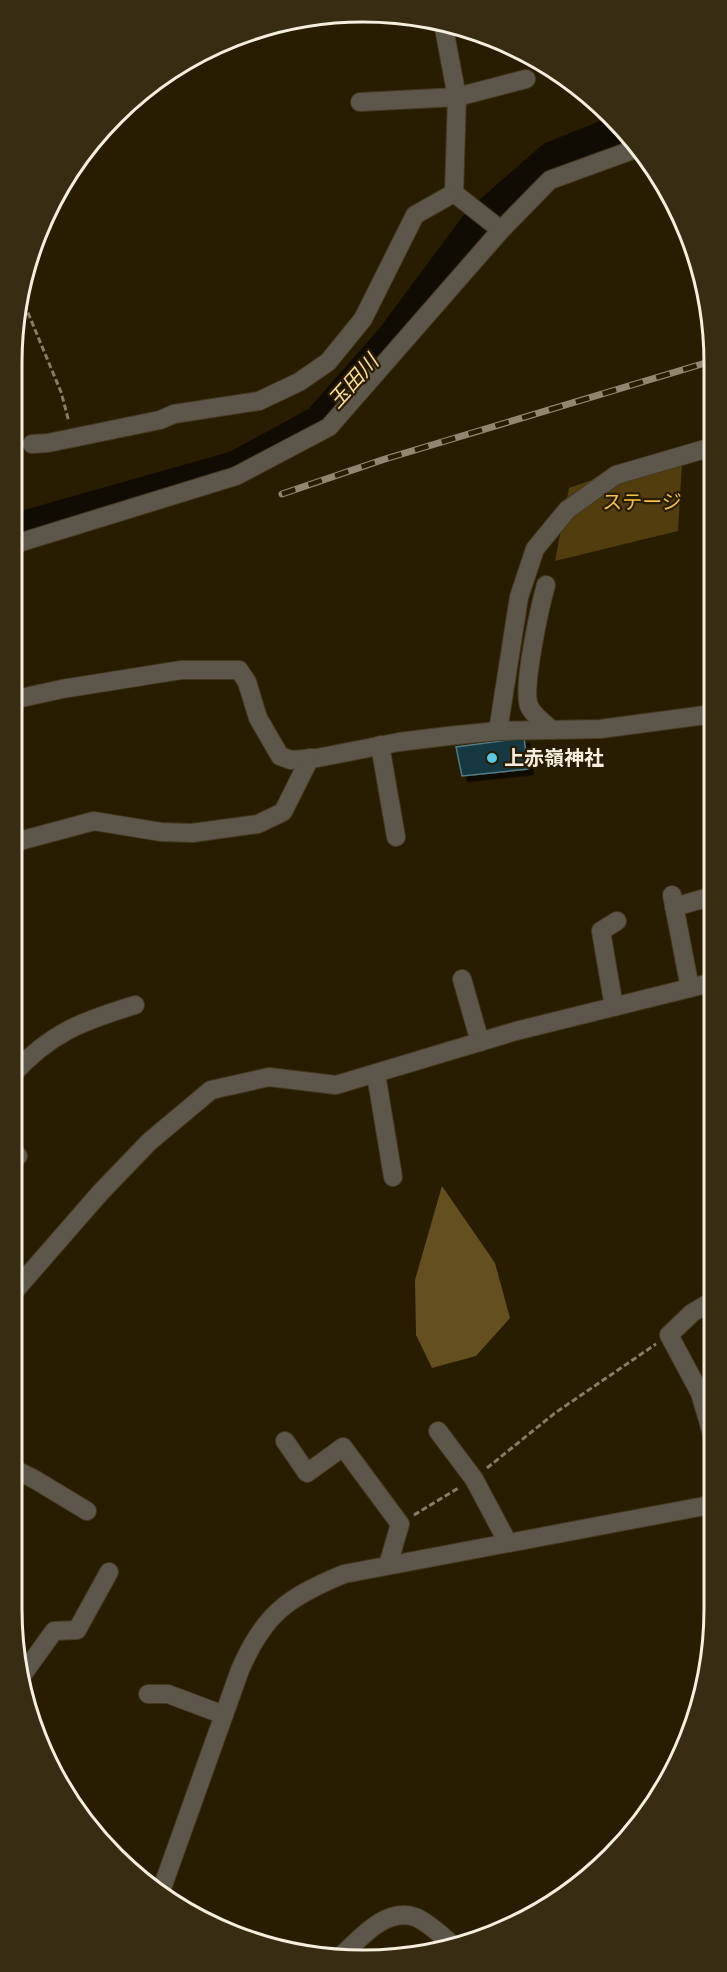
<svg xmlns="http://www.w3.org/2000/svg" width="727" height="1972" font-family="Rubik,'Noto Sans JP',sans-serif">
<style>
.green{fill:#513d0d}
.forest{fill:#644f1f}
.lines{fill:none;stroke-linecap:round;stroke-linejoin:round}
.river{stroke:#110c03;stroke-width:30}
.building{fill:#123943;stroke:#537984;stroke-width:1.5;filter:url(#shadow)}
.minor-casing{stroke:#453920;stroke-width:20}
.path{stroke:#877d67;stroke-width:3;stroke-dasharray:6 3;stroke-linecap:butt}
.minor{stroke:#5d574b;stroke-width:18}
.rail-casing{stroke:#908671;stroke-width:7}
.rail{stroke:#281c01;stroke-width:4.5;stroke-dasharray:14;stroke-linecap:butt}
.poi-dot{fill:#59c8e5;stroke:#281c01;stroke-width:2}
.labels{text-anchor:middle;dominant-baseline:central;stroke-width:4.5;stroke-linejoin:round;paint-order:stroke}
.park-label{font-size:20px;fill:#f6c245;stroke:#281c01}
.poi-label{font-size:20px;font-weight:bold;fill:#f6eede;stroke:#281c01;text-anchor:start}
.water-label{font-size:21px;font-style:italic;fill:#fadb9a;stroke:#281c01}
.rim{fill:none;stroke:#f6eede;stroke-width:3}
</style>
<defs>
<filter id="shadow"><feDropShadow dx="5.5" dy="5.5" stdDeviation="0" flood-color="#0009"/></filter>
</defs>
<rect width="100%" height="100%" fill="#281c01"/>
<path class="green" d="M683 448 678 531 555 561 569 488Z"/>
<path class="forest" d="M442 1186 495 1263 510 1318 476 1356 432 1368 416 1335 415 1280Z"/>
<g class="lines">
<path class="river" d="M12 529 235 466 318 421 391 338 478 221 551 157 623 128"/>
</g>
<g class="building">
<path d="M524 738 528 769 462 776 456 747Z"/>
<path d="M714 1086V1108L709 1088Z"/>
</g>
<g class="lines">
<g class="minor-casing">
<g id="minor">
<path d="M443 23 457 97 454 193 501 230"/>
<path d="M360 102 457 97 526 79"/>
<path d="M32 444 48 443 160 420 174 414 259 401 299 382 328 362 363 319 415 215 454 193"/>
<path d="M12 545 236 476 329 427 501 230 550 180 638 148"/>
<path d="M546 585C540 606 522 688 529 706 533 715 545 724 552 730"/>
<path d="M12 700 62 689 181 670H239L247 682 258 718 280 756 291 760 317 758 399 742 448 736 498 731 600 729 713 714"/>
<path d="M498 731 519 597 535 549 567 510 616 475 712 447"/>
<path d="M380 745 396 837"/>
<path d="M12 843 94 821 161 832 192 833 258 824 283 812 310 758"/>
<path d="M672 895 690 988"/>
<path d="M674 907 706 898"/>
<path d="M462 979 480 1042"/>
<path d="M614 1007 601 931 617 921"/>
<path d="M376 1074 393 1177"/>
<path d="M12 1075C50 1033 82 1021 135 1005"/>
<path d="M12 1149 18 1156 12 1161"/>
<path d="M12 1294 100 1193 149 1142 211 1090 269 1077 336 1085 516 1031 714 982"/>
<path d="M714 1300 692 1313 669 1335 700 1393 715 1444"/>
<path d="M438 1431 474 1479 508 1543"/>
<path d="M285 1441 307 1473 343 1447 400 1524 388 1565"/>
<path d="M12 1468 34 1479 87 1511"/>
<path d="M23 1674 54 1631 77 1630 109 1572"/>
<path d="M148 1694H168L224 1715"/>
<path d="M161 1891 240 1670C264 1614 288 1597 344 1574L715 1504"/>
<path d="M341 1956C360 1939 385 1907 415 1917 428 1922 442 1936 453 1945"/>
</g>
</g>
<g class="path">
<path d="M21 296 61 392 69 422"/>
<path d="M487 1468 555 1413 656 1344"/>
<path d="M414 1515 460 1487"/>
</g>
<use href="#minor" class="minor"/>
<g class="rail-casing">
<path id="rail" d="M282 494 385 459 712 361"/>
</g>
<use href="#rail" class="rail"/>
</g>
<circle class="poi-dot" cx="492" cy="758" r="6"/>
<g class="labels">
<g class="park-label">
<text x="642" y="502">ステージ</text>
</g>
<g class="poi-label">
<text x="504" y="758">上赤嶺神社</text>
</g>
<g class="water-label">
<text transform="translate(353 381) rotate(-48)">玉田川</text>
</g>
</g>
<path d="M0 0H727V1972H0ZM363 22H363A341 341 0 0 1 704 363V1609A341 341 0 0 1 363 1950H363A341 341 0 0 1 22 1609V363A341 341 0 0 1 363 22Z" fill="#382d13" fill-rule="evenodd"/>
<path class="rim" d="M363 22H363A341 341 0 0 1 704 363V1609A341 341 0 0 1 363 1950H363A341 341 0 0 1 22 1609V363A341 341 0 0 1 363 22Z"/>
</svg>
